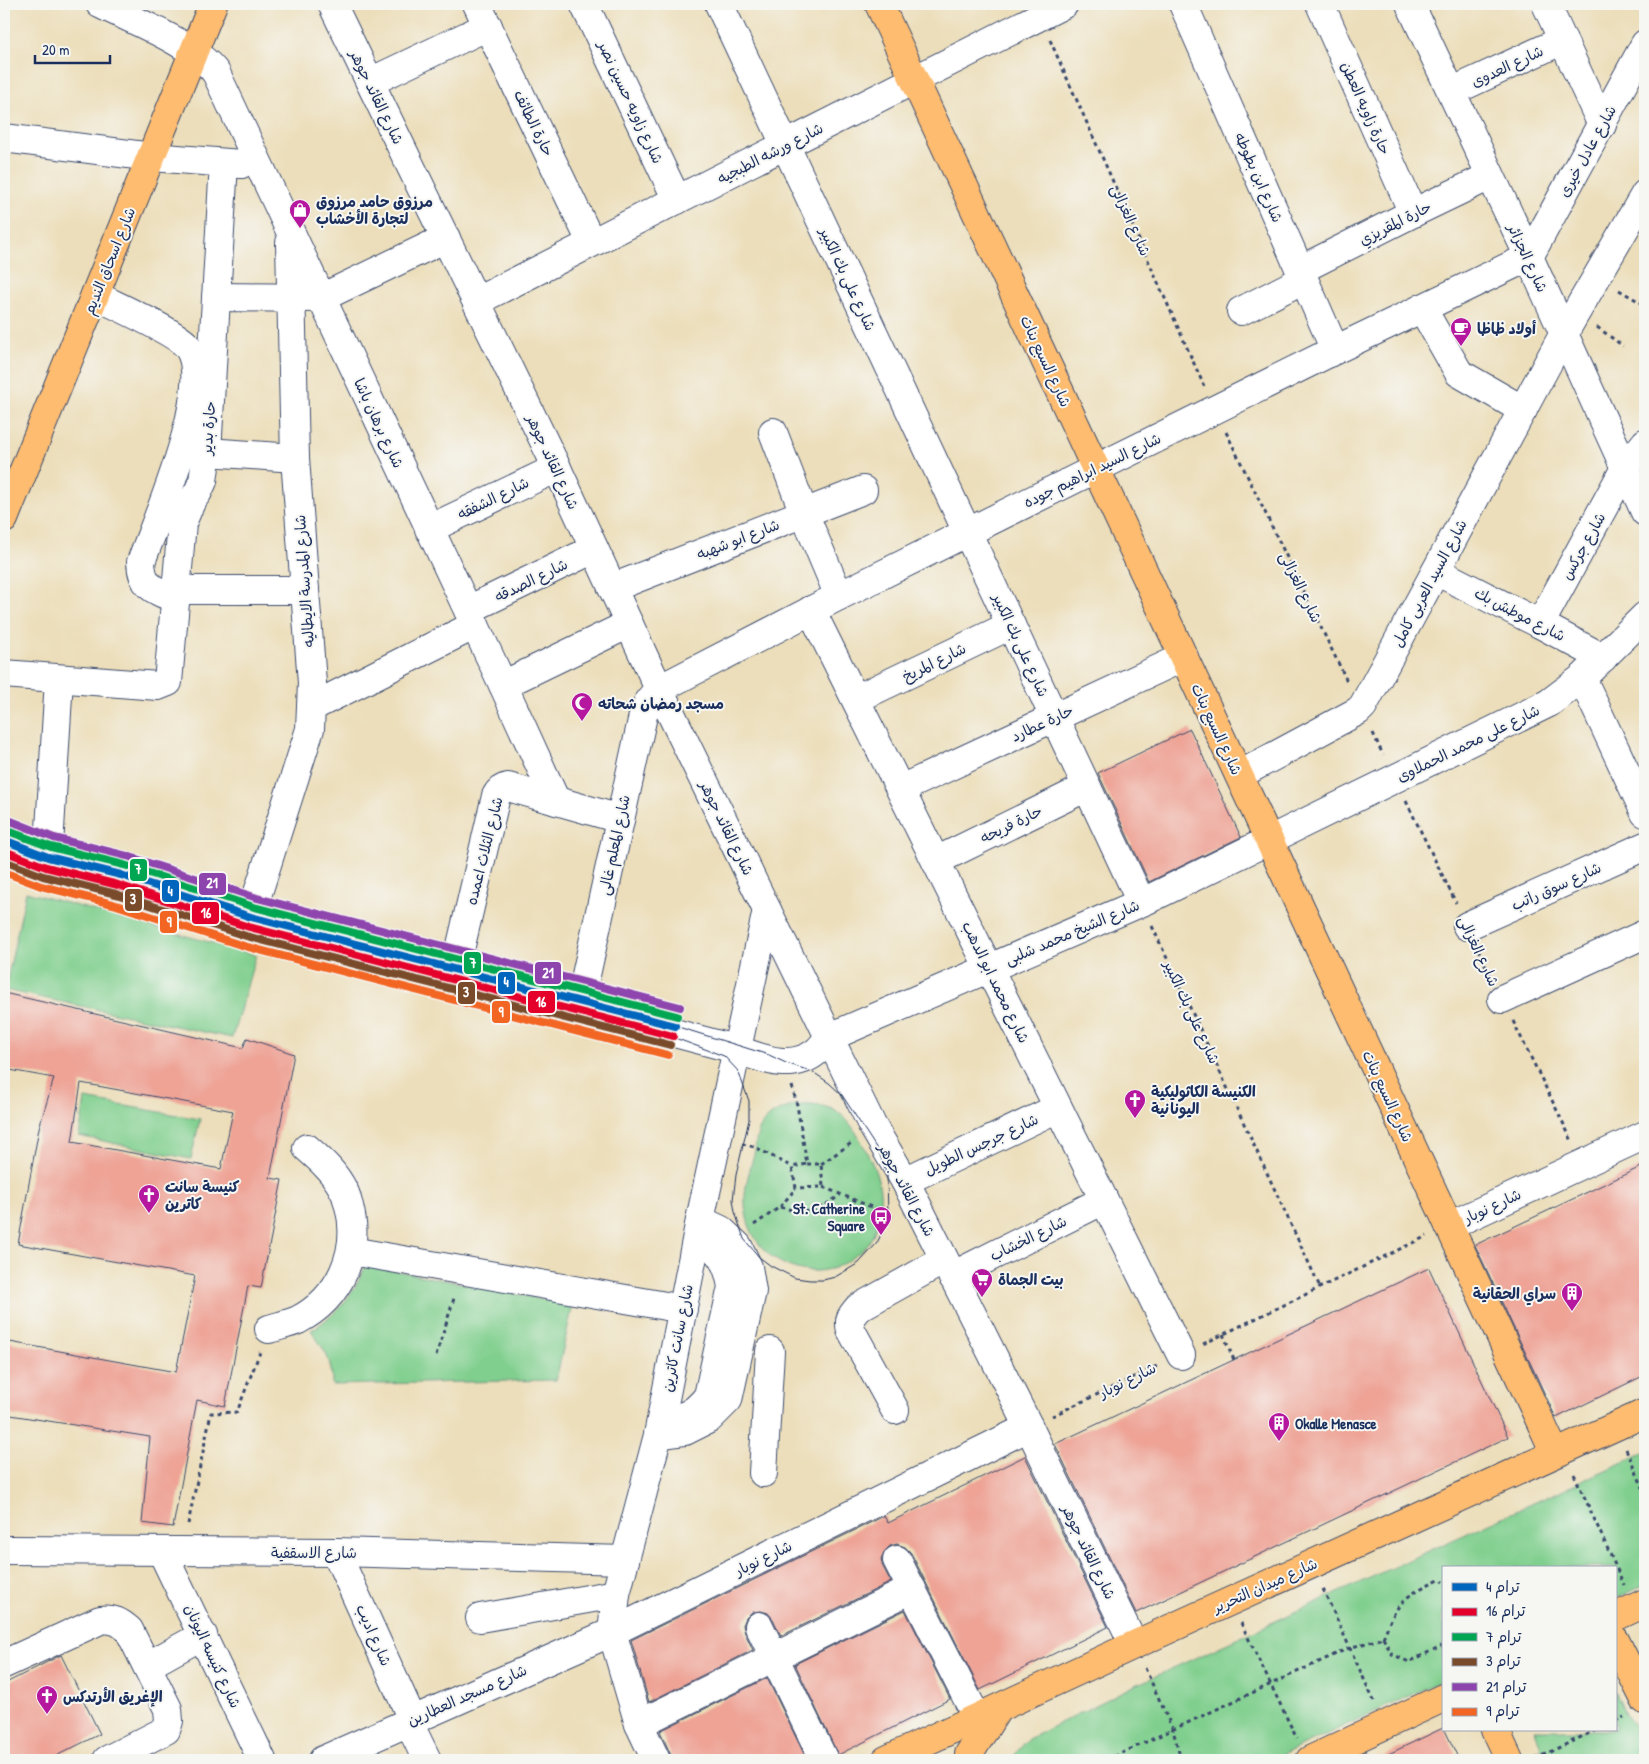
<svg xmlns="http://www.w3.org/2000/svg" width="1649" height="1764" font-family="'Patrick Hand','Playpen Sans Arabic',sans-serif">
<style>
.green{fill:#80cf8e;stroke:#4e7f76}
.building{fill:#eea395;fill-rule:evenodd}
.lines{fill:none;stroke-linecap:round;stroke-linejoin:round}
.minor-casing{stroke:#3a496c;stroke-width:30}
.major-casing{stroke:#3a496c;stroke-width:30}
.path{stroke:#3a496c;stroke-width:3;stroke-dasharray:4 4;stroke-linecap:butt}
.minor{stroke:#fff;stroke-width:28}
.major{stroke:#fdbc70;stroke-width:28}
.tram{stroke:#1b2f5e;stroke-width:1}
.tram-1-casing{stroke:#f6f6f2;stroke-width:11}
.tram-2-casing{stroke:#f6f6f2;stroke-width:11}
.tram-3-casing{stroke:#f6f6f2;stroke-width:11}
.tram-4-casing{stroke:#f6f6f2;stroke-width:11}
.tram-5-casing{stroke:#f6f6f2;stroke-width:11}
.tram-6-casing{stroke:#f6f6f2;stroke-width:11}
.tram-1{stroke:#0065bd;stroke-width:8}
.tram-2{stroke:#e4002b;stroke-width:8}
.tram-3{stroke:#00a651;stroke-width:8}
.tram-4{stroke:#7a4b2a;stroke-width:8}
.tram-5{stroke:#8e44ad;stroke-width:8}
.tram-6{stroke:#f26522;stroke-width:8}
.labels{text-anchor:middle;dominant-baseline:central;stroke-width:4;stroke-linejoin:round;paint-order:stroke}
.street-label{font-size:15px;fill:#1b2f5e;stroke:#f6f6f2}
.poi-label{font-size:15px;font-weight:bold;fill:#1b2f5e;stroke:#f6f6f2;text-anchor:start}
.line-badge{stroke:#f6f6f2;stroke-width:2}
.badge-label{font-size:14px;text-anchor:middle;font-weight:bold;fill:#fff}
</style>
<rect width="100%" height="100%" fill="#f6f6f2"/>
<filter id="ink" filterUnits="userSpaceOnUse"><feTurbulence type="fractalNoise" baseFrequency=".02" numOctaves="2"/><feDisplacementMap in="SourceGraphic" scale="10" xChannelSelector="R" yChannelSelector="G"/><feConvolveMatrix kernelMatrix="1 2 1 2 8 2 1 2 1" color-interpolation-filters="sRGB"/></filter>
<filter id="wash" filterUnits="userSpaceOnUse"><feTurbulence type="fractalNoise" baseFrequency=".0096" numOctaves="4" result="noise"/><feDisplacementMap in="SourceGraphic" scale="20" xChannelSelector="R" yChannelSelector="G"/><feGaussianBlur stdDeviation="1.12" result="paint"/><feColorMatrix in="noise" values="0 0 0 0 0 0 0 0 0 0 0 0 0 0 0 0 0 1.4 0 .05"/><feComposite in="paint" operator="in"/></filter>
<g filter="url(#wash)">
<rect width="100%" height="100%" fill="#ecdeba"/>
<g class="green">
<path d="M26 892 256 955 232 1038 5 990Z"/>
<path d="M85 1099 200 1119 191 1159 79 1136Z"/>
<path d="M797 1105C810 1105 823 1104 834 1110 847 1117 854 1129 861 1141 879 1173 888 1199 873 1235 868 1246 861 1252 850 1259 844 1263 837 1268 830 1269 792 1279 752 1253 746 1213 742 1193 749 1173 754 1154 756 1146 756 1135 760 1128 767 1114 783 1108 797 1105Z"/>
<path d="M366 1265 573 1305 556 1380 332 1385C332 1358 325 1352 311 1330 339 1313 353 1295 366 1265Z"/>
<path d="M1645 1452V1585L1615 1599V1568H1443V1680L1271 1760H1012L1016 1753 1028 1739 1136 1685Z"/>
<path d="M1615 1692 1645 1747V1760H1545L1535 1730H1615Z"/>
</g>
<g id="blocks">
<g class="building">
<path d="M1190 729 1241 837 1149 882 1098 773Z"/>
<path d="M4 993 243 1048 247 1038 294 1054 270 1178 282 1180 261 1288 248 1286 225 1406 197 1400 173 1527 142 1523 150 1437 4 1414V1341L176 1372 195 1276 18 1244 39 1128 54 1078 4 1069ZM81 1083 233 1111 221 1169 72 1142Z"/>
<path d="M1645 1165V1375L1556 1418 1475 1245Z"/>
<path d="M1429 1268 1508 1437 1136 1613 1055 1444Z"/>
<path d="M1025 1456 1108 1627 980 1690 911 1553 905 1547 897 1544 890 1546 884 1552 881 1559 883 1567 891 1582 781 1636 773 1619 768 1613 761 1611 752 1612 746 1618 743 1625 745 1633 753 1650 649 1702 631 1640 884 1516 888 1523Z"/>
<path d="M905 1610 950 1699 838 1755 795 1664Z"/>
<path d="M61 1655 100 1734 48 1760H4V1684Z"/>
<path d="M767 1678 807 1760H671L670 1753 660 1731Z"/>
<path d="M1443 1728V1730H1445L1459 1760H1376Z"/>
</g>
</g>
</g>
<g filter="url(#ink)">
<use href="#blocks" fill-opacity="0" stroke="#3a496c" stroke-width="1"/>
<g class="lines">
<g class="minor-casing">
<g id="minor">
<path d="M100 4C134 21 194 44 216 73L503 685 556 801"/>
<path d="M332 4 557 468 659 689 872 1125 905 1181 1029 1427 1134 1645"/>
<path d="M477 4 591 242"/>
<path d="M584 4 677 200"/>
<path d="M719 4 1141 902"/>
<path d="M1183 4 1335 350"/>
<path d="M1320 4 1413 213"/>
<path d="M1410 4 1529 257 1645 512"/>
<path d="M1546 4 1602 125"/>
<path d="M370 82 488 26"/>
<path d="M1451 92 1563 40"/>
<path d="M4 138 152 157 241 164"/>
<path d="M1300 270 1413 213 1490 176"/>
<path d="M95 295C114 305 178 333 188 347 216 385 156 520 141 562 142 588 155 590 176 599"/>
<path d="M216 297 321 298 446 238"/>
<path d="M477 301 1064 4"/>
<path d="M1422 308 1459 373 1523 410"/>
<path d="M1241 311 1304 279"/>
<path d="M773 432 804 513 839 596"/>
<path d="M207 452 295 458"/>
<path d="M429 529 557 468"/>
<path d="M1436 571 1540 624 1603 658"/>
<path d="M612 588 863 490"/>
<path d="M176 590H305"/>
<path d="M468 610 594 549"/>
<path d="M811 610 1181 1355"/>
<path d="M1540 624 1625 468 1645 443"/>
<path d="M4 674 158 686 168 682 182 523 191 502 198 492 203 481 207 452 224 163"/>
<path d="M1582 678 1645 813"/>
<path d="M503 685 629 624"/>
<path d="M856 699 1011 625"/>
<path d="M312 707 475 625"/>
<path d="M1239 775 1358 711 1363 706 1563 335 1645 194"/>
<path d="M901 789 1184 657"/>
<path d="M4 848C54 868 109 878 162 894 352 953 546 998 738 1050 763 1059 792 1071 816 1052 821 1048 825 1042 830 1037L1147 900 1549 703 1582 678 1645 616"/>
<path d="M936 861 1087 787"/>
<path d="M48 863 59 679"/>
<path d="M249 921 310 729 312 683 295 458 290 243"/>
<path d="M1467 926 1645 846"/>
<path d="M454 975 496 796C499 790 502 788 508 787L620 819"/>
<path d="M1502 999 1645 934"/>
<path d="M579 1007 644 711 649 700 659 689 839 596 1335 350 1529 257 1645 44"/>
<path d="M905 1181 1058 1108"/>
<path d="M1449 1226 1645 1135"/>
<path d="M351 1251 683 1309"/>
<path d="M952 1276 1104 1200"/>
<path d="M269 1329C278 1326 289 1324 298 1320 340 1298 361 1251 349 1206 347 1201 347 1196 344 1191 335 1173 322 1161 307 1148"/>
<path d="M895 1410 851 1330C848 1320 851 1316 858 1308L944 1260"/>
<path d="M683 1416C694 1413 701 1405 708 1396L732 1287C729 1269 724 1256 709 1244"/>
<path d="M658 1435 685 1431 709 1419 728 1400 752 1291 748 1267 738 1246 721 1230 700 1220"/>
<path d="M763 1473 770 1351"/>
<path d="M4 1550 336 1552 625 1560"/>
<path d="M162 1552 262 1760"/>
<path d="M336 1552 412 1719"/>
<path d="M897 1560 977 1718"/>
<path d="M480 1618 616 1594"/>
<path d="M759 1626 824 1760"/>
<path d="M4 1664 100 1620C113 1618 120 1622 129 1630L168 1709 169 1721 166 1730 107 1760"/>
<path d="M147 1666 203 1635"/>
<path d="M408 1721 427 1760"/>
<path d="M639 1724 912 1589"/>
<path d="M323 1760 612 1632 1029 1427"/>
<path d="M656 1760 639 1724 612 1632 616 1594 658 1435 700 1220 767 910"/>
</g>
</g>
<g class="major-casing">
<g id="major">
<path d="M879 4 1555 1453"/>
<path d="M4 519 213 4"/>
<path d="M1615 1617 1645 1603"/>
<path d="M1615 1640 1645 1700"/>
<path d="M1495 1730 1509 1760"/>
<path d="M886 1760 1134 1645 1645 1413"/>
<path d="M969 1760V1754L997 1710"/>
<path d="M1310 1760 1443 1698"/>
</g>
</g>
<g class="path">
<path d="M1050 40 1204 386"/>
<path d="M1619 290 1645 305"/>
<path d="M1597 327 1623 346"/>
<path d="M1226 432 1347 681"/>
<path d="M1373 733 1383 755"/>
<path d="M1406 801 1456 903"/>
<path d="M1152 926 1320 1287"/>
<path d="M1478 949 1490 975"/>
<path d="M1513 1021 1572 1141"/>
<path d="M792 1086 797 1105 807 1164"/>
<path d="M742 1144 755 1147 792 1167"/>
<path d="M807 1164H821L823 1187 796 1188 792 1167Z"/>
<path d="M821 1164 853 1142"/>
<path d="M823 1187 881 1211 893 1218"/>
<path d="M780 1207C809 1215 816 1213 840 1195"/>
<path d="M754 1225 780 1207 796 1188"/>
<path d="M1223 1334 1234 1360"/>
<path d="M1203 1344 1427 1236"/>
<path d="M436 1356 455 1295"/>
<path d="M1052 1416 1157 1366"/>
<path d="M1626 1449 1645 1492"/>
<path d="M1574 1474 1624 1585"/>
<path d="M188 1524 211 1413 237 1412 260 1352"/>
<path d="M1323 1589 1374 1701"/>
<path d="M1241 1623 1297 1739"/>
<path d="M1383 1638C1397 1602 1404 1596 1439 1579L1443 1582"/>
<path d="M1383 1638 1392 1654 1409 1662 1443 1645"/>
<path d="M1145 1668 1173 1730 1181 1760"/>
<path d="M1615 1721 1624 1717"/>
<path d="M1535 1759 1596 1730"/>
<path d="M1107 1760 1349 1648 1383 1638"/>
</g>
<use href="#minor" class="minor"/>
<use href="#major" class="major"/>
<path class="tram" d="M4 854 37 867 247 926 579 1011 672 1037 724 1056 738 1071 749 1101V1120L736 1175 733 1200 735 1212 744 1239 759 1257 771 1266 795 1278 810 1280H823L835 1277 859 1263 877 1243 885 1226 888 1215 887 1175 879 1152 842 1095 829 1083 813 1072 786 1063 769 1055 675 1026"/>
<g class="tram-1-casing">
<path id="tram-1" d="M4 840 48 857 121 875 251 917 675 1026"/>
</g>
<g class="tram-2-casing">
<path id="tram-2" d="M4 851 46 867 118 885 249 927 673 1036"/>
</g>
<g class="tram-3-casing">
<path id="tram-3" d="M8 831 51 847 124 865 254 907 677 1016"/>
</g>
<g class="tram-4-casing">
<path id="tram-4" d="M4 861 43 876 116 894 246 936 670 1045"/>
</g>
<g class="tram-5-casing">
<path id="tram-5" d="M11 821 54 838 127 856 257 898 680 1007"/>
</g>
<g class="tram-6-casing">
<path id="tram-6" d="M4 872 41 886 113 904 244 946 668 1055"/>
</g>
<use href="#tram-1" class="tram-1"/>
<use href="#tram-2" class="tram-2"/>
<use href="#tram-3" class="tram-3"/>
<use href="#tram-4" class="tram-4"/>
<use href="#tram-5" class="tram-5"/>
<use href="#tram-6" class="tram-6"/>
</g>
</g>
<defs>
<g id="shop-pin" transform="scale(1.125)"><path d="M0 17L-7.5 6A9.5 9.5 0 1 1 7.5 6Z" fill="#b5179e" stroke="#f6f6f2"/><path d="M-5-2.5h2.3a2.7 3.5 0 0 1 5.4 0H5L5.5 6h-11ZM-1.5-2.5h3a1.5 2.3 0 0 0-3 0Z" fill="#fff"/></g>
<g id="cafe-pin" transform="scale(1.125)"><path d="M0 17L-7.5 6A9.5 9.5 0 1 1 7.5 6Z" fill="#b5179e" stroke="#f6f6f2"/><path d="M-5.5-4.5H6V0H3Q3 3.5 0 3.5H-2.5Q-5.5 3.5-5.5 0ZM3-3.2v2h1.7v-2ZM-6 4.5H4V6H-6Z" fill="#fff"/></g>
<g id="mosque-pin" transform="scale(1.125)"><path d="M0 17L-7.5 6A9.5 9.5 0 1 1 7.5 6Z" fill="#b5179e" stroke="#f6f6f2"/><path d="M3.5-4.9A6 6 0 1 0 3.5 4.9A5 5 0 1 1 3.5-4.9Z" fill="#fff"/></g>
<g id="church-pin" transform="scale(1.125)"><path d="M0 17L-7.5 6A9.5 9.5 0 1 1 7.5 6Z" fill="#b5179e" stroke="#f6f6f2"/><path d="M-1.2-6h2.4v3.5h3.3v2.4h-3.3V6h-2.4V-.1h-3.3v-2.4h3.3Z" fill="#fff"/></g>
<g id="bus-pin" transform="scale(1.125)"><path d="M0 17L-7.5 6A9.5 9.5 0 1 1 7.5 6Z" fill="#b5179e" stroke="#f6f6f2"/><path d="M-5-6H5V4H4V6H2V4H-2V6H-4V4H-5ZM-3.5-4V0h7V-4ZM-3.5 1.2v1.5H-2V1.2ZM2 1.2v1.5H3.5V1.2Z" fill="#fff"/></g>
<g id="supermarket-pin" transform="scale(1.125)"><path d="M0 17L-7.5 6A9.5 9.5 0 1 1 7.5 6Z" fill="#b5179e" stroke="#f6f6f2"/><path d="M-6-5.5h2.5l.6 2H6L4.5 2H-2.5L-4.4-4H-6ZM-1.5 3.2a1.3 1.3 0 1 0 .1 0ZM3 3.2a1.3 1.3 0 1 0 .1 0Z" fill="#fff"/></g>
<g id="building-pin" transform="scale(1.125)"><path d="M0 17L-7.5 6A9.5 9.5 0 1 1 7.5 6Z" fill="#b5179e" stroke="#f6f6f2"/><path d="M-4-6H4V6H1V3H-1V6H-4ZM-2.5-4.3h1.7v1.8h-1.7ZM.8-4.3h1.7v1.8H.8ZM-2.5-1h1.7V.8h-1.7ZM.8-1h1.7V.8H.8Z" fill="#fff"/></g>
</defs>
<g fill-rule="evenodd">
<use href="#shop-pin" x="300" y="210"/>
<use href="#cafe-pin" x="1461" y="328"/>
<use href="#mosque-pin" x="582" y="703"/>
<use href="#church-pin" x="1135" y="1100"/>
<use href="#church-pin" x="149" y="1195"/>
<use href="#bus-pin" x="881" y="1217"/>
<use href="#supermarket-pin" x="982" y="1279"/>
<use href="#building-pin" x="1572" y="1293"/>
<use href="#building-pin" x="1279" y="1423"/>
<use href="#church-pin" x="47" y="1696"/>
</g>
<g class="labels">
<g class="street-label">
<text transform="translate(1507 66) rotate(-25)">شارع العدوى</text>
<text transform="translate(377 97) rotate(64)">شارع القائد جوهر</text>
<text transform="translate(631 102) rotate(65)">شارع زاويه حسين نصر</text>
<text transform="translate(1366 108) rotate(66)">حارة زاويه العطن</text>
<text transform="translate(534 123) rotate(64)">حارة الطائف</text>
<text transform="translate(1587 151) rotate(-61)">شارع عادل خيرى</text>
<text transform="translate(770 153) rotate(-27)">شارع ورشه الطبجيه</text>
<text transform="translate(1259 177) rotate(66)">شارع ابن بطوطه</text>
<text transform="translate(1131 220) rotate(66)">شارع الغزالى</text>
<text transform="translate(1395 223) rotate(-27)">حارة المقريزي</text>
<text transform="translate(1528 258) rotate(65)">شارع الجزائر</text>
<text transform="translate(109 261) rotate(-68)">شارع اسحاق النديم</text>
<text transform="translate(848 279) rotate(65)">شارع على بك الكبير</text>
<text transform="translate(1046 361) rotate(65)">شارع السبع بنات</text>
<text transform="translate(379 423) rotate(65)">شارع برهان باشا</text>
<text transform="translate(208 428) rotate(-86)">حارة بدير</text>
<text transform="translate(553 462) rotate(65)">شارع القائد جوهر</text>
<text transform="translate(1092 470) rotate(-26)">شارع السيد ابراهيم جوده</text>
<text transform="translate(493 498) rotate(-26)">شارع الشفقه</text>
<text transform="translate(738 539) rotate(-21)">شارع ابو شهبه</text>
<text transform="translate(1583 546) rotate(-61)">شارع جركس</text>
<text transform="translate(531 580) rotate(-26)">شارع الصدقه</text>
<text transform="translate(304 581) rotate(-94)">شارع المدرسة الايطاليه</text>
<text transform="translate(1429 583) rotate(-62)">شارع السيد العربى كامل</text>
<text transform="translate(1301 587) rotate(64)">شارع الغزالى</text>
<text transform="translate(1520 614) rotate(27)">شارع موطش بك</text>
<text transform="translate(1021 645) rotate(65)">شارع على بك الكبير</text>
<text transform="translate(934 662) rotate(-26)">شارع المريخ</text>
<text transform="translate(1042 723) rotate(-25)">حارة عطارد</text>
<text transform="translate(1217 729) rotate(65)">شارع السبع بنات</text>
<text transform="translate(1468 743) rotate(-26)">شارع على محمد الحملاوى</text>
<text transform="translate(1011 824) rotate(-26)">حارة فريحه</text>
<text transform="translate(727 828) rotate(64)">شارع القائد جوهر</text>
<text transform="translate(614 845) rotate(-78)">شارع المعلم غالى</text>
<text transform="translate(484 851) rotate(-76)">شارع الثلاث اعمده</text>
<text transform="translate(1556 886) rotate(-24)">شارع سوق راتب</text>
<text transform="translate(1072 932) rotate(-23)">شارع الشيخ محمد شلبى</text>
<text transform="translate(1479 951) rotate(65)">شارع الغزالى</text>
<text transform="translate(996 982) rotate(64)">شارع محمد ابو الدهب</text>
<text transform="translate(1192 1012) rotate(65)">شارع على بك الكبير</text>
<text transform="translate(1388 1096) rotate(65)">شارع السبع بنات</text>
<text transform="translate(981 1144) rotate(-25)">شارع جرجس الطويل</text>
<text transform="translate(907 1190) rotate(62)">شارع القائد جوهر</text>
<text transform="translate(1492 1206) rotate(-25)">شارع نوبار</text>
<text transform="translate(1028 1238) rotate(-26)">شارع الخشاب</text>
<text transform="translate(677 1338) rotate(-79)">شارع سانت كاترين</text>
<text transform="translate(1127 1380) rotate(-26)">شارع نوبار</text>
<text x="314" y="1552">شارع الاسقفية</text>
<text transform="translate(1089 1552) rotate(64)">شارع القائد جوهر</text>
<text transform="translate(763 1558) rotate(-26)">شارع نوبار</text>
<text transform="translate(1265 1585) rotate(-24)">شارع ميدان التحرير</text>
<text transform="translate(374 1635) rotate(66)">شارع اديب</text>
<text transform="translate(213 1656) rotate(65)">شارع كنيسه اليونان</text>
<text transform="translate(467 1695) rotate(-24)">شارع مسجد العطارين</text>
</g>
<g class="poi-label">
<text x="316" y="201">مرزوق حامد مرزوق<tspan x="316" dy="17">لتجارة الأخشاب</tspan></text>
<text x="1477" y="328">أولاد ظاظا</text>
<text x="598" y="703">مسجد رمضان شحاته</text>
<text x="1151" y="1091">الكنيسة الكاثوليكية<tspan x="1151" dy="17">اليونانية</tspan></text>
<text x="165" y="1186">كنيسة سانت<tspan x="165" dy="17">كاترين</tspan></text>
<text x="865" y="1208" text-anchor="end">St. Catherine<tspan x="865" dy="17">Square</tspan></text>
<text x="998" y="1279">بيت الجماة</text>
<text x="1556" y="1293" text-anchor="end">سراي الحقانية</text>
<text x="1295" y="1423">Okalle Menasce</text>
<text x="63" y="1696">الإغريق الأرتدكس</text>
</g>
</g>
<g class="line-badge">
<rect x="129" y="858" width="19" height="24" rx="5" fill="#00a651"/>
<rect x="198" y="872" width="29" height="24" rx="5" fill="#8e44ad"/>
<rect x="161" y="879" width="19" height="24" rx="5" fill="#0065bd"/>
<rect x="124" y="888" width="19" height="24" rx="5" fill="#7a4b2a"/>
<rect x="191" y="901" width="29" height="24" rx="5" fill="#e4002b"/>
<rect x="159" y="910" width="19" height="24" rx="5" fill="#f26522"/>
<rect x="463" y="951" width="19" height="24" rx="5" fill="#00a651"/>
<rect x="534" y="961" width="28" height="24" rx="5" fill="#8e44ad"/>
<rect x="497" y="971" width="19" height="24" rx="5" fill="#0065bd"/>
<rect x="457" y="981" width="19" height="24" rx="5" fill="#7a4b2a"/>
<rect x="527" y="990" width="29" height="24" rx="5" fill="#e4002b"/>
<rect x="491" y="1000" width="20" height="24" rx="5" fill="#f26522"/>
</g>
<g class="badge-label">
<text x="138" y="874">7</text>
<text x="212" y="888">21</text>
<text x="170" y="896">4</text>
<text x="133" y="904">3</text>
<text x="206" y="918">16</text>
<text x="169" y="927">9</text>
<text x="473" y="968">7</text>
<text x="548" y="978">21</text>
<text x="506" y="987">4</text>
<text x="466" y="997">3</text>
<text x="541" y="1007">16</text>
<text x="501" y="1017">9</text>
</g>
<rect width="1649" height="1764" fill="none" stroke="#f6f6f2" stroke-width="20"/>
<rect x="1442" y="1566" width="175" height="165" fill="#f6f6f2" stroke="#9ea6b7"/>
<rect x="1452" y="1583" width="25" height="8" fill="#0065bd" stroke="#9ea6b7"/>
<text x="1486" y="1592" font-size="15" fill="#1b2f5e">ترام 4</text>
<rect x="1452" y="1608" width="25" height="8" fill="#e4002b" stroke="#9ea6b7"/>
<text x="1486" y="1616" font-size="15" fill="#1b2f5e">ترام 16</text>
<rect x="1452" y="1633" width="25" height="8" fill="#00a651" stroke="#9ea6b7"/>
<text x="1486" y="1642" font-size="15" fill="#1b2f5e">ترام 7</text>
<rect x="1452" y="1658" width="25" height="8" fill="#7a4b2a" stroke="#9ea6b7"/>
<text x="1486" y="1666" font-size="15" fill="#1b2f5e">ترام 3</text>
<rect x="1452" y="1683" width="25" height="8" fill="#8e44ad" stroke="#9ea6b7"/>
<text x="1486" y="1692" font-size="15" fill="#1b2f5e">ترام 21</text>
<rect x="1452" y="1708" width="25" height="8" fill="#f26522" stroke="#9ea6b7"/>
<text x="1486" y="1716" font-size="15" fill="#1b2f5e">ترام 9</text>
<path d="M35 55v8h75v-8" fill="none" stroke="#1b2f5e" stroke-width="2.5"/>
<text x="42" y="55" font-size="15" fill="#1b2f5e" stroke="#f6f6f2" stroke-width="4" paint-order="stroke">20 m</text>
</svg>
